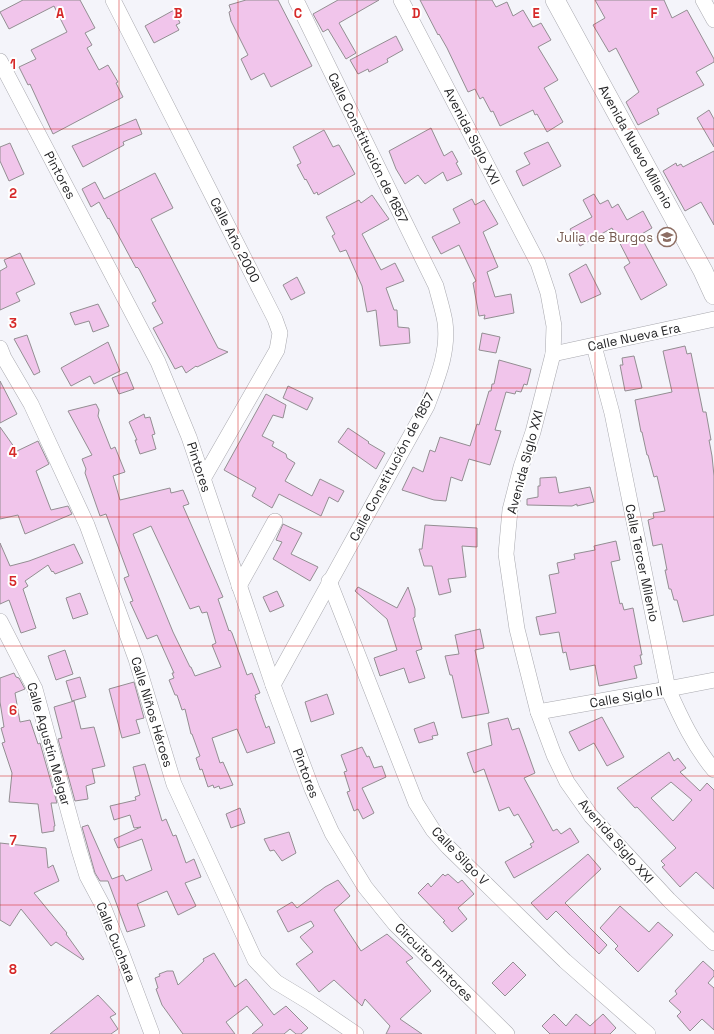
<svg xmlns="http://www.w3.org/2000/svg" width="714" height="1034" font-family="'Space Grotesk',sans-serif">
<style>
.building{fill:#f1c5eb;stroke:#938e92;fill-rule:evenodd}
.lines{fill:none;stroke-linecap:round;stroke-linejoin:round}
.minor-casing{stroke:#a9a9af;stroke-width:16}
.tertiary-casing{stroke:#a9a9af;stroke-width:20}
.minor{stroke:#fff;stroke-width:15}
.tertiary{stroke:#fff;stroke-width:19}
.grid{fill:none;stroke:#d62828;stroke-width:1;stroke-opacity:0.55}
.labels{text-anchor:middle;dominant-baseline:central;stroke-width:4;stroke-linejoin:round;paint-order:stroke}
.street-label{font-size:13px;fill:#242426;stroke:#fff}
.education-label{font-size:13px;fill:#785e54;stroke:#fff;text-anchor:end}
.grid-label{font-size:13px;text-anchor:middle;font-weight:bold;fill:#d62828;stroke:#fff;stroke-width:4;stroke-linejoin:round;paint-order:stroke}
</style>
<rect width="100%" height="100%" fill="#f4f4fa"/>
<g class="building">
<path d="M23 0H80L95 28 85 33 92 45 87 48 99 70 108 65 118 82 116 83 123 97 53 134 30 84 28 85 19 67 36 59 31 50 67 32 54 6 9 29 0 12Z"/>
<path d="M246 0H278L312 66 271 87 264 73 251 80 241 59 248 55 231 21 229 12 231 11 229 5Z"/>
<path d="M338 0H379L339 23 356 53 346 59 328 29 323 32 313 14Z"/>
<path d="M420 0H492L496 7 507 2 513 16 523 10 533 27 541 23 551 40 538 47 558 80 544 88 563 122 547 132 537 114 535 115 533 110 500 126 493 111 491 112 483 97 480 99 475 89 468 92 447 48 439 34 438 35Z"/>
<path d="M595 0H664L672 18 687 10 714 59V62L696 72 704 85 657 109 659 114 638 125 626 102 639 92 616 48 609 52 593 25 605 18Z"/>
<path d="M174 10 180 23 176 25 179 30 154 43 145 26Z"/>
<path d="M396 36 403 50 387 59 388 62 369 72 368 69 358 74 350 60Z"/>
<path d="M709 110 714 119V147L697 118Z"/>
<path d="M136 119 142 134 123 142 124 145 83 167 72 146Z"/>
<path d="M431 128 444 156 452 151 458 162 456 163 462 174 447 181 443 172 425 184 418 175 405 184 396 169 389 151Z"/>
<path d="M324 130 333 147 338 145H339L355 174 318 195 317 192 314 194 306 179 305 180 297 165 301 163 293 147Z"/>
<path d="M548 142 561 166 523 186 516 171 530 164 524 153Z"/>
<path d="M10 143 24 174 9 181 0 161V147Z"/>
<path d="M714 151V225L701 202 685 211 663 171 676 163 677 166 681 164 683 167Z"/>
<path d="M155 173 173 208 151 219 218 348 228 352 197 367 196 366 186 373 182 366 175 369 153 328 163 323 152 303 156 301 139 269 137 267 136 268 109 218 108 219 99 202 91 207 82 189 95 182 104 199Z"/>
<path d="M594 194 600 204 608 200 612 208 618 204 627 220 643 211 652 228 640 235 667 285 641 300 624 267 630 263 612 228 580 246 570 229 592 217 583 200Z"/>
<path d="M372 195 389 219 362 234 381 270 395 263 404 281 386 288 394 310H397L398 327 409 328 410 343 380 346 376 310 367 312 362 286 346 250 340 252 332 236 335 234 326 217 359 200 361 203Z"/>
<path d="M472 199 475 205 484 200 498 224 483 232 498 267 487 272 495 297 511 294 514 313 484 319 485 315 479 316 473 283 476 281 459 245 441 254 432 237 460 223 453 209Z"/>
<path d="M20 253 35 284 16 293 20 301 0 310V271L7 267 4 260Z"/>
<path d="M586 264 601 294 581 303 569 274Z"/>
<path d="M297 277 305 293 291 300 283 285Z"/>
<path d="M98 304 109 326 93 332 89 321 75 325 70 313Z"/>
<path d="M482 333 500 337 496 353 479 350Z"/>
<path d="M27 335 40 372 34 375 14 339Z"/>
<path d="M108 342 120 371 94 384 90 376 71 386 61 368Z"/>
<path d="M685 346 687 354 691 353 703 412H706L711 440H709L712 456 714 476V615L683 622 677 600H674L671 589H669L665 570H667L662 544 653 546 648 520 654 518 653 513 665 511 657 476 654 477 648 455H647L642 432H641L635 400 672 392 663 351Z"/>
<path d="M634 356 642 388 625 391 620 365H623L622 358Z"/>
<path d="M499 360 531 369 527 385 524 384 521 392 516 391 515 394 506 392 495 430 501 431 490 465 469 459 462 481 451 477 446 501 434 500 402 490 413 467 423 472 430 450 435 452 440 437 470 446 477 424 479 425 489 391H491L492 384H494Z"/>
<path d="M127 372 134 389 119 394 112 378Z"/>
<path d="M0 381 17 414 0 423Z"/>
<path d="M288 386 313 398 307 410 283 398Z"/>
<path d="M266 394 286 405 283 418 273 415 262 436 274 442 272 446 286 454 287 458 295 463 285 481 312 496 320 479 344 491 338 502 329 497 321 516 279 494 272 508 252 496 256 488 224 470Z"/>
<path d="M96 404 99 410 98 416 111 449 115 447 125 472 113 476 120 500 170 488 171 493 183 490 189 504 183 506 223 597 218 599 229 631 230 630 232 633 247 675 252 673 260 693 255 695 256 698H255L266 728 269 726 275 743 247 753 237 729 212 738 220 763 223 762 233 785 220 789 219 786 214 788 213 785 208 787 202 769 200 770 196 758 200 756 192 734H191L185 709 182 710 177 695H175L169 680 174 678 172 673H174L157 635 147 639 130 602 133 601 124 578 129 576 106 514 100 516 85 473 86 469 82 459 92 455 68 411ZM151 526 190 609 199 606 202 613 207 612 216 643 212 645 221 667 195 676 191 667H190L173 632 133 534Z"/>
<path d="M144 414 145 418 150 417 155 434 152 435 156 449 140 454 135 440H137L129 422Z"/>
<path d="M0 427 17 451 38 441 49 464 36 471 51 510 68 506 72 514 25 534 18 515 0 519Z"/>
<path d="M348 428 369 442 368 443 385 453 376 469 338 442Z"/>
<path d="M556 477 559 493 590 487 594 502 577 506V504L572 506 527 505V499L538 497V486H540V478Z"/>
<path d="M283 524 302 533 291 554 318 567 310 581 273 559 282 542 276 540Z"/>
<path d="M425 525 477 528V547L462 546 466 577 448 579 451 592 439 595 432 566H424L419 549H422Z"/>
<path d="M616 541 620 560 611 562 620 604 622 603 624 610 633 608 642 655H640L642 664 634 666 637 678 599 686 595 665 570 670 566 652 563 653 559 632 540 635 536 617 556 613 549 575 559 573 557 563 575 559 574 554 595 550 594 546Z"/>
<path d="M0 543 10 566 29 561 74 544 83 563 55 574 53 571 52 572 48 565 25 581 28 586 23 589 36 628 21 633 9 600 0 604Z"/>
<path d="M358 587 397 608 408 587 415 609V617L413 618 422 649 416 651 425 678 409 683 404 668 380 676 374 658 397 650 387 619 355 591Z"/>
<path d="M277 591 284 606 270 612 263 597Z"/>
<path d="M80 593 88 614 73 619 66 598Z"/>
<path d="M480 629 484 648 475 650 489 713 462 718 452 675H450L445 656 459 654 455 635Z"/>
<path d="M65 650 73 674 56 680 48 656Z"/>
<path d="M14 673 16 677 19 678 25 689 15 693 20 722 30 720 38 744 40 743 57 803H51L55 826H54V831L42 833 38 804 9 802 12 773 2 743 5 742 1 728 4 727 0 702V678Z"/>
<path d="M80 677 86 697 72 701 66 681Z"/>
<path d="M134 682 144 718 136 720 140 733 122 738 109 689Z"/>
<path d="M327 694 334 714 311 722 305 702Z"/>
<path d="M74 701 81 729 94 727 105 766 92 769 95 783 86 786 88 799 75 801 58 739 62 738 54 707Z"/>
<path d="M602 717 624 757 607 766 594 743 579 751 569 732Z"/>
<path d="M508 718 512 730 519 728 535 773 524 778 553 831 557 829 561 834 570 828 579 842 514 878 505 862 532 847 530 844 534 842 518 814 514 816 509 807 499 811 484 769 474 773 467 753 492 745 488 723Z"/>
<path d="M434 722 438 735 432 736 433 739 419 743 414 729Z"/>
<path d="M362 747 367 757 369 756 374 768 382 766 386 777 362 788 374 813 363 819 358 809 354 811 347 792 350 791 344 772 347 771 341 755Z"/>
<path d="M669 752 674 761 678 758 686 768 680 772 700 791 707 783 714 790V889L696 872 680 887 662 867 665 865 661 861 676 848 637 807 635 808 617 788ZM671 782 692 800 673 821 651 798Z"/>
<path d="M145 764 162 821 166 819 173 836 176 835 186 863 194 859 201 877 185 883 196 906 178 915 167 891 137 904 145 926 127 932 108 881H100L95 873 82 827 88 825 112 879 123 875 126 881 152 870 142 839 118 848 114 839 141 827 134 828 130 815 114 820 110 806 136 800 135 797 140 795 133 767Z"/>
<path d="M240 808 245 823 231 828 226 814Z"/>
<path d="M289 832 296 853 282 861 274 850 270 851 264 839Z"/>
<path d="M0 843 46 848 48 868 53 865 59 881 34 893 67 933 66 934 84 959 83 960 56 942 51 946 21 909 10 926 0 920Z"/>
<path d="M588 854 601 869 565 903 607 945 599 954 556 911 547 920 531 903Z"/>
<path d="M443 874 445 876 448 874 458 883 462 880 474 894 458 908 467 919 452 932 443 922 445 921 418 893 428 883 431 887Z"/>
<path d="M338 880 350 896 334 910 361 951 387 934 413 958 406 962 431 991 400 1019 422 1034H386L390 1026 365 999 362 1006 334 980 319 992 296 964 313 952 300 937 314 926 311 921 288 932 277 911 292 902 297 908 325 887Z"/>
<path d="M620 906 649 932 658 922 673 935 638 972 615 949 618 946 600 928Z"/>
<path d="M214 953 235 987 246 979 274 1015 286 1006 308 1028 301 1034H296L290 1029 284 1034H252L263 1025 247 1006 226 1022 235 1034H183L162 1005 156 989 158 988 155 978 160 976 159 974 167 971H173L178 985 204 961 203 959Z"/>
<path d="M703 961 714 971V976L708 983 714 988V1030L702 1019 690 1031 677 1016 681 1012 669 1001 677 994 675 991Z"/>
<path d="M513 962 526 975 505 996 492 983Z"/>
<path d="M98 995 116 1014 110 1017 118 1029 111 1034H50Z"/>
<path d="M554 1014 566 1026 576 1014 590 1026 603 1014 616 1028 610 1034H550L542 1026Z"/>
</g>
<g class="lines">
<g class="minor-casing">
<g id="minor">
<path d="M113 0 275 319 280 333 277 350 203 479"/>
<path d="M401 0 538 263 548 293 554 326 553 354 533 432 521 467 510 510 506 554 517 629 538 712 554 755 567 782 591 816 669 900 714 943"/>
<path d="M703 0 714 20"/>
<path d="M0 61 158 362 189 437 273 685 312 789 332 833 365 887 395 924 507 1034"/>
<path d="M594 346 612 413 668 689C681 718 694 746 714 770"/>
<path d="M0 348 4 358 31 404 87 525 136 659 174 784 255 960 276 982 309 1002 356 1034"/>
<path d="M553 354 714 319"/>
<path d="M329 581 416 803 433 830 448 847 565 961 648 1034"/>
<path d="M239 586 275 521"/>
<path d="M0 621 35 689 79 850 87 876 103 906 122 954 152 1034"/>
<path d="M273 685 427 406C437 379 449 352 445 322 443 310 439 298 436 286L296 0"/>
<path d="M538 712 668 689 714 680"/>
</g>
</g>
<g class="tertiary-casing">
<path id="tertiary" d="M555 0 703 271 714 295"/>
</g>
<use href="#minor" class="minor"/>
<use href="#tertiary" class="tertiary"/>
</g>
<path class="grid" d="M119 0V1034M238 0V1034M357 0V1034M476 0V1034M595 0V1034M0 129H714M0 258H714M0 388H714M0 517H714M0 646H714M0 776H714M0 905H714"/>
<defs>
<g id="school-ring" transform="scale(1)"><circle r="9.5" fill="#fff" stroke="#8d6e63" stroke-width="1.5"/><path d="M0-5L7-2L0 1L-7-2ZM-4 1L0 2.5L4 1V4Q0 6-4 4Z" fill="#8d6e63"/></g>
</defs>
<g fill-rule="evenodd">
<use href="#school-ring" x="667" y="237"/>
</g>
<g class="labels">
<g class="street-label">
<text transform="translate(472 136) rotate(63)">Avenida Siglo XXI</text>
<text transform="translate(636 147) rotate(61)">Avenida Nuevo Milenio</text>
<text transform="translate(368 148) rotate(64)">Calle Constitución de 1857</text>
<text transform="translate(60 175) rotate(62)">Pintores</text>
<text transform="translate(235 240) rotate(63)">Calle Año 2000</text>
<text transform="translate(634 337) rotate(-12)">Calle Nueva Era</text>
<text transform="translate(525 462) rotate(-75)">Avenida Siglo XXI</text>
<text transform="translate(199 467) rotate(72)">Pintores</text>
<text transform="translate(392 467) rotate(-62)">Calle Constitución de 1857</text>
<text transform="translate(642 563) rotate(78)">Calle Tercer Milenio</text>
<text transform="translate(626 697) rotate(-10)">Calle Siglo II</text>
<text transform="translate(152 712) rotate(73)">Calle Niños Héroes</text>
<text transform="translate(49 744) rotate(74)">Calle Agustín Melgar</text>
<text transform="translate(306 773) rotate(69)">Pintores</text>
<text transform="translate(616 841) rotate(49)">Avenida Siglo XXI</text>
<text transform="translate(460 856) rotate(46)">Calle Silgo V</text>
<text transform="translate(116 942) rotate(68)">Calle Cuchara</text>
<text transform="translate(434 962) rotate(45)">Circuito Pintores</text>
</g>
<g class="education-label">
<text x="653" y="237">Julia de Burgos</text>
</g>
</g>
<g class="grid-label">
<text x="60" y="18">A</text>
<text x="178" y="18">B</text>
<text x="298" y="18">C</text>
<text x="416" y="18">D</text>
<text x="536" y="18">E</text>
<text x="654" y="18">F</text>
<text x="13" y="69">1</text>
<text x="13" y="198">2</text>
<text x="13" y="328">3</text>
<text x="13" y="457">4</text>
<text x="13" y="586">5</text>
<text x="13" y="715">6</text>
<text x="13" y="845">7</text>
<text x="13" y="974">8</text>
</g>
</svg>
